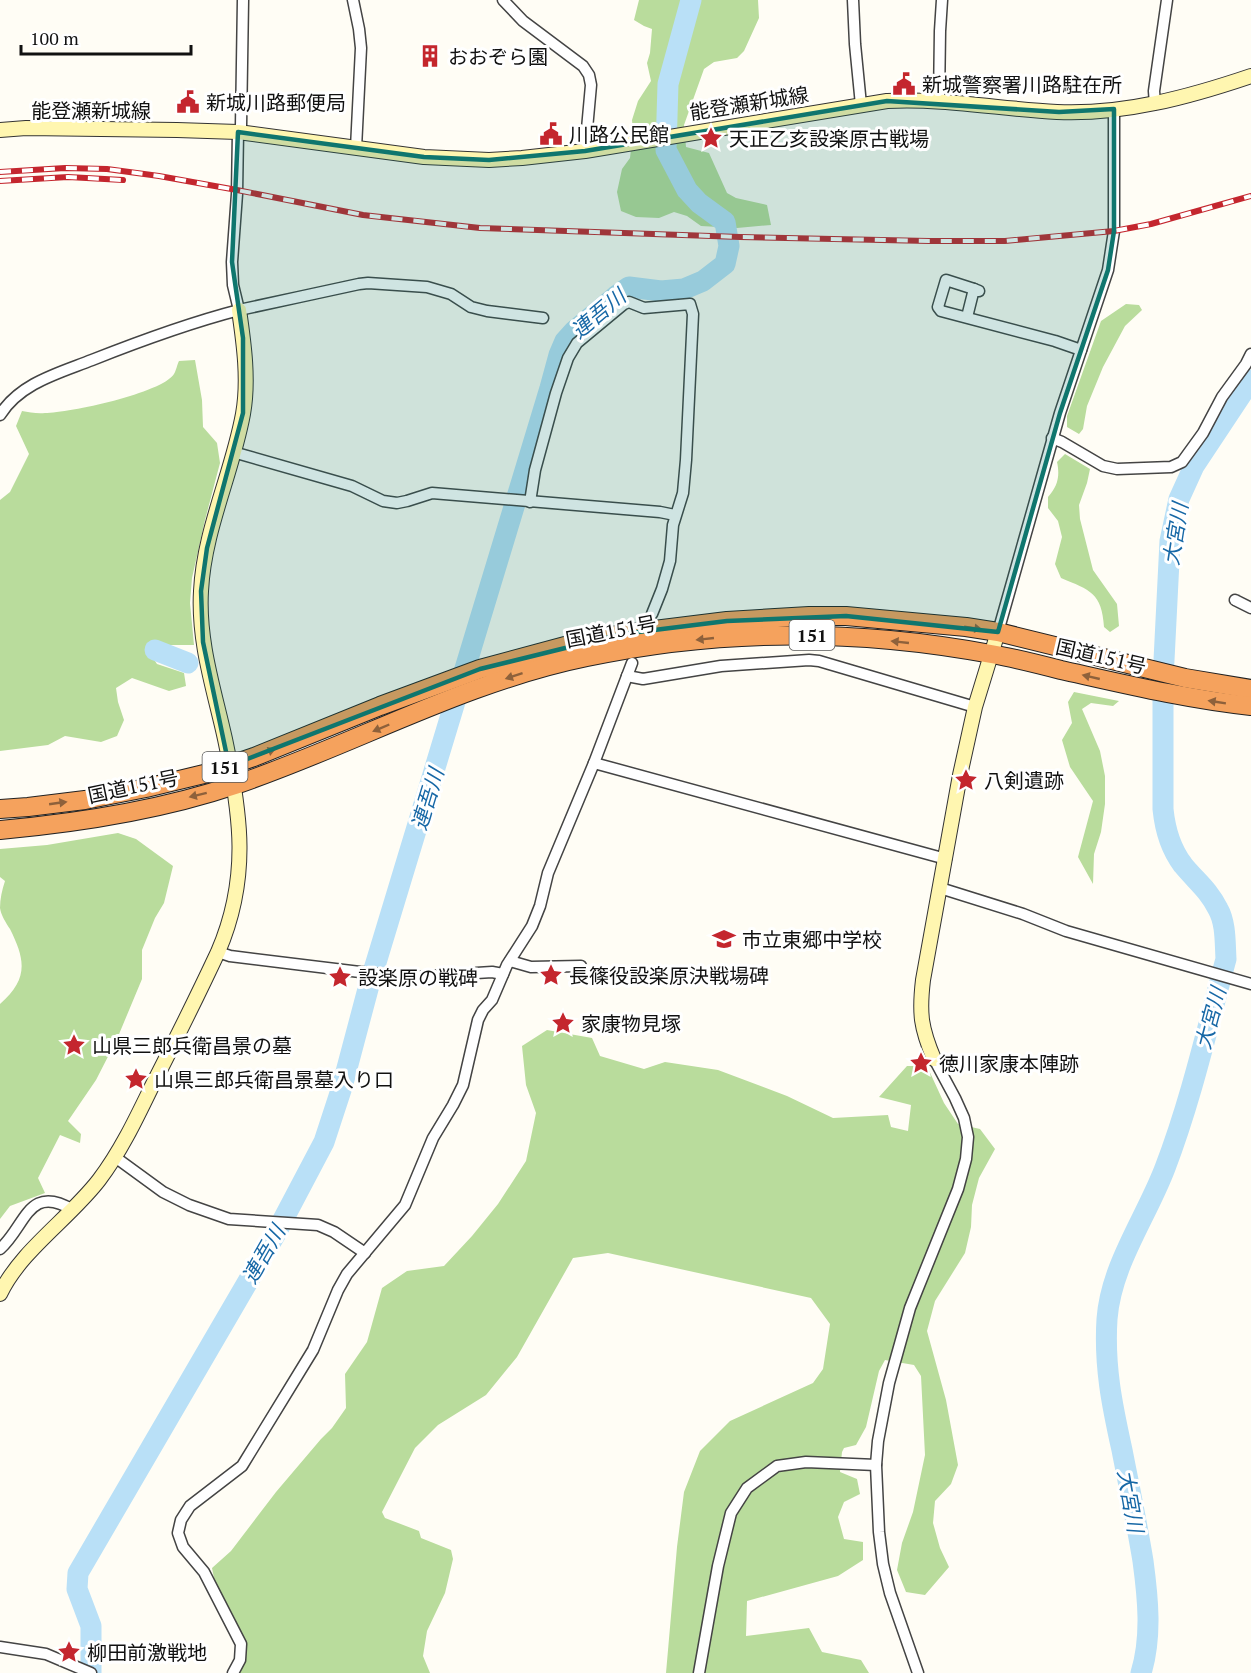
<svg xmlns="http://www.w3.org/2000/svg" width="1251" height="1673" font-family="'PT Serif','Noto Sans JP',serif">
<style>
.forest{fill:#b9dc9c}
.lines{fill:none;stroke-linecap:round;stroke-linejoin:round}
.river{stroke:#b9e0f7;stroke-width:21}
.street-casing{stroke:#444;stroke-width:13}
.secondary-casing{stroke:#333;stroke-width:16}
.highway-casing{stroke:#222;stroke-width:20}
.street{stroke:#fff;stroke-width:10}
.secondary{stroke:#fff6b0;stroke-width:14}
.highway{stroke:#f5a25d;stroke-width:18}
.rail-casing{stroke:#c4262e;stroke-width:6}
.rail{stroke:#fff;stroke-width:4;stroke-dasharray:11;stroke-linecap:butt}
.oneway{fill:#8e613b}
.marked{fill:#0f766e;fill-opacity:0.2;stroke:#0f766e;stroke-width:4.5;stroke-linejoin:round}
.labels{text-anchor:middle;dominant-baseline:central;stroke-width:6;stroke-linejoin:round;paint-order:stroke}
.shield{fill:#fff;stroke:#585858;stroke-width:1.5}
.shield-label{font-size:18px;font-weight:bold;fill:#111}
.poi-label{font-size:20px;fill:#111;stroke:#fff;text-anchor:start}
.street-label{font-size:20px;fill:#111;stroke:#fff}
.water-label{font-size:21px;font-style:italic;fill:#1768a6;stroke:#fff}
</style>
<rect width="100%" height="100%" fill="#fffdf5"/>
<g class="forest">
<path d="M639 0H758L759 18 744 51 737 58 714 62 704 69 684 125 686 147 709 153 727 193 736 198 767 205 771 225 737 228 701 226 687 216 674 212 659 218 636 217 621 211 617 192 622 169 630 158 633 132 632 120 638 101 651 81 647 63 650 53 652 29 644 26 634 20Z"/>
<path d="M1126 304 1139 305 1142 310 1125 326 1103 367 1087 406 1083 429 1079 434 1067 427V416L1101 321Z"/>
<path d="M195 360 202 400 203 427 217 443 220 463 205 520 192 578 190 603 194 645H162L149 652 157 664 184 673 186 686 169 691 132 678 116 688 118 702 124 720 117 736 101 742 65 736 48 745 0 751V500L10 492 29 454 16 426 22 411C29 412 37 414 45 413 69 413 162 393 174 374 176 371 177 365 179 361Z"/>
<path d="M1065 454 1090 469 1087 483 1079 505 1080 519 1093 570 1117 604 1119 626 1110 632 1104 627C1102 593 1090 590 1061 578L1055 564 1062 537 1058 521 1048 508V497C1058 486 1060 476 1057 462Z"/>
<path d="M1074 692 1119 701 1113 706 1091 703 1082 709 1100 751 1105 776V804L1101 832 1094 854 1093 884 1078 857 1093 801 1070 767 1062 740 1072 723 1068 702Z"/>
<path d="M118 833 136 839 173 866 164 903 155 918 142 950V979L117 1039 96 1080 68 1121 81 1134 80 1143 60 1135 38 1178 45 1193 10 1206 0 1219V1004C28 979 26 961 10 929 6 923 1 915 0 908 0 899 2 890 5 881L0 877V849L47 845Z"/>
<path d="M547 1030 592 1038 600 1056 644 1069 665 1062 718 1070 787 1096 833 1118 888 1115 891 1127 908 1131 911 1105 879 1097 907 1066H927L944 1103 958 1124 980 1129 995 1149 979 1178 972 1205 971 1227 965 1253 935 1301 927 1331 946 1400 958 1465 951 1484 935 1501 933 1523 940 1548 949 1567 925 1595 906 1592 897 1570 902 1543 913 1512 925 1455 921 1376 914 1365 885 1360 879 1371 866 1427 856 1445 844 1448 842 1452 840 1472 857 1479 860 1494 844 1502 838 1517 844 1539 863 1542V1560L838 1576 747 1601 746 1636 809 1628 822 1652 861 1660 869 1673H666L677 1547 684 1492 700 1451 730 1421 813 1383 823 1369 830 1324 811 1298 608 1253 573 1258 517 1357 486 1395 438 1425 415 1448 382 1512 385 1518 419 1531 421 1538 451 1550 453 1559 445 1593 427 1631 423 1656 430 1673H239L243 1661 216 1588 212 1568 231 1551 276 1492 321 1439 332 1428 346 1408 345 1374 367 1342 382 1288 407 1271 444 1266 472 1236 498 1204 526 1161 536 1113 526 1085 522 1046Z"/>
</g>
<g class="lines">
<g class="river">
<path d="M155 650 188 663"/>
<path d="M91 1673V1626L77 1589 78 1573 275 1235 324 1142 342 1087 368 989 550 388 559 355 565 341 574 331 616 296 629 287 661 291 684 289 703 281 725 264 729 246 725 222 699 203 687 190 666 150 668 84 691 0"/>
<path d="M1141 1673C1152 1637 1148 1598 1143 1561 1137 1524 1129 1486 1122 1450 1112 1405 1104 1366 1107 1319 1111 1265 1146 1218 1165 1168 1191 1100 1207 1029 1226 959 1225 943 1226 923 1218 909 1208 889 1196 881 1183 865 1170 848 1165 829 1163 809V680L1170 541 1179 499 1194 466 1251 380"/>
</g>
<g class="street-casing">
<g id="street">
<path d="M353 0 359 29 361 48 356 148"/>
<path d="M503 0 523 21 583 66 589 75 591 85 585 151"/>
<path d="M853 0 855 44 861 105"/>
<path d="M939 101 940 31 942 0"/>
<path d="M1155 104 1154 91 1167 0"/>
<path d="M974 289 946 280 938 307 941 311 1055 341 1081 350"/>
<path d="M239 310 233 285 232 262 237 194 238 132 241 126 243 0"/>
<path d="M967 317 974 289 979 291"/>
<path d="M0 415C20 383 59 373 92 360 140 341 189 323 239 310 279 301 319 293 359 284L368 283 427 287 451 294 471 307 487 311 543 318"/>
<path d="M1052 438 1062 442 1103 466 1117 469 1171 467 1182 462 1203 433 1222 397 1246 364 1251 354"/>
<path d="M233 452 352 486 383 501 397 503 407 501 432 493 660 512 675 515"/>
<path d="M530 502 535 470 556 393 568 358 577 343 624 304 629 302 644 308 690 304 693 314 686 460 683 493 673 525 670 561 662 589 652 614"/>
<path d="M1235 600 1251 608"/>
<path d="M998 632 1060 413 1108 270 1114 231V109"/>
<path d="M627 676 643 679 721 666 809 660 819 661 975 707"/>
<path d="M594 763 946 859"/>
<path d="M940 888 1023 914 1066 931 1251 984"/>
<path d="M218 952 230 956 360 972 414 977 492 972 503 974"/>
<path d="M510 961 531 967 581 966"/>
<path d="M115 1157 163 1192 189 1205 229 1219 318 1225 334 1232 365 1253"/>
<path d="M0 1249C26 1226 28 1183 73 1210"/>
<path d="M0 1647 46 1654 91 1673"/>
<path d="M233 1673 240 1660 241 1644 204 1572 183 1547 178 1533 181 1520 190 1506 242 1466 313 1350 338 1290 347 1274 405 1205 433 1138 453 1105 463 1085 478 1020 483 1010 492 1000 507 965 532 926 540 906 548 873 594 763 632 663"/>
<path d="M699 1673 718 1566 731 1513 747 1488 777 1466 806 1462 876 1465"/>
<path d="M918 1673 890 1593 883 1564 879 1532 876 1465 878 1441 889 1383 910 1308 958 1189 966 1159 968 1137 964 1118 955 1098 934 1059"/>
</g>
</g>
<g class="secondary-casing">
<g id="secondary">
<path d="M0 130 26 128 177 130 238 132 424 157 489 160 522 158 585 151 887 101C944 98 1000 109 1057 112 1123 115 1189 97 1251 76"/>
<path d="M934 1059C921 1028 919 1014 923 980L960 775 975 707 998 632"/>
<path d="M0 1294C21 1250 69 1219 99 1180 121 1151 137 1117 153 1084 175 1041 197 997 218 952 250 878 241 815 225 739 214 689 198 642 201 591 204 530 232 474 243 414 249 381 244 344 239 310"/>
</g>
</g>
<g class="highway-casing">
<g id="highway">
<path d="M0 809 28 807 85 800 146 788 204 774 254 757 380 706 480 669 580 642 622 634 727 621 809 616H846L966 627 998 632 1185 678 1251 689"/>
<path d="M0 830C77 823 161 810 235 785 353 745 464 682 587 657 720 629 857 629 991 654 1015 658 1038 664 1061 670 1124 684 1186 699 1251 706"/>
</g>
</g>
<use href="#street" class="street"/>
<use href="#secondary" class="secondary"/>
<use href="#highway" class="highway"/>
<g class="rail-casing">
<g id="rail">
<path d="M0 172 65 168 107 169 159 176 237 190 363 215 480 228 740 237 929 241H1005L1114 231 1151 224 1251 196"/>
<path d="M0 181 68 177 123 180"/>
</g>
</g>
<use href="#rail" class="rail"/>
</g>
<defs><path id="oneway-solid" d="M-6-.8H1V-3.2L6.5 0L1 3.2V.8H-6Z" transform="scale(1.5)"/></defs>
<g class="oneway">
<use href="#oneway-solid" transform="translate(973 628) rotate(9)"/>
<use href="#oneway-solid" transform="translate(705 639) rotate(174)"/>
<use href="#oneway-solid" transform="translate(900 642) rotate(-174)"/>
<use href="#oneway-solid" transform="translate(514 676) rotate(162)"/>
<use href="#oneway-solid" transform="translate(1091 677) rotate(-167)"/>
<use href="#oneway-solid" transform="translate(1217 702) rotate(-171)"/>
<use href="#oneway-solid" transform="translate(381 728) rotate(157)"/>
<use href="#oneway-solid" transform="translate(267 752) rotate(-21)"/>
<use href="#oneway-solid" transform="translate(198 795) rotate(166)"/>
<use href="#oneway-solid" transform="translate(58 803) rotate(-8)"/>
</g>
<path class="marked" d="M887 101 1059 112 1114 109V231L1108 270 1060 413 998 632 846 616 727 621 622 634 480 669 229 766 203 642 201 591 207 548 243 413V338L232 262 238 132 424 157 489 160 585 151Z"/>
<defs>
<g id="building-bare" transform="scale(1.8)"><path d="M-4-6H4V6H1V3H-1V6H-4ZM-2.5-4.3h1.7v1.8h-1.7ZM.8-4.3h1.7v1.8H.8ZM-2.5-1h1.7V.8h-1.7ZM.8-1h1.7V.8H.8Z" fill="#c4262e" stroke="#fff" stroke-width="2.5" paint-order="stroke"/></g>
<g id="civic-bare" transform="scale(1.8)"><path d="M-.6-6.5H3V-4.5H.6V-3L4-1V1h2V6H-6V1h2V-1L-.6-3ZM-1.2 2.5V6h2.4V2.5Z" fill="#c4262e" stroke="#fff" stroke-width="2.5" paint-order="stroke"/></g>
<g id="sight-bare" transform="scale(1.8)"><path d="M0-6L1.8-2.2L6-1.7L2.9 1.2L3.7 5.4L0 3.3L-3.7 5.4L-2.9 1.2L-6-1.7L-1.8-2.2Z" fill="#c4262e" stroke="#fff" stroke-width="2.5" paint-order="stroke"/></g>
<g id="school-bare" transform="scale(1.8)"><path d="M0-5L7-2L0 1L-7-2ZM-4 1L0 2.5L4 1V4Q0 6-4 4Z" fill="#c4262e" stroke="#fff" stroke-width="2.5" paint-order="stroke"/></g>
</defs>
<g fill-rule="evenodd">
<use href="#building-bare" x="430" y="56"/>
<use href="#civic-bare" x="904" y="84"/>
<use href="#civic-bare" x="188" y="102"/>
<use href="#civic-bare" x="551" y="134"/>
<use href="#sight-bare" x="711" y="138"/>
<use href="#sight-bare" x="966" y="780"/>
<use href="#school-bare" x="724" y="939"/>
<use href="#sight-bare" x="551" y="975"/>
<use href="#sight-bare" x="340" y="977"/>
<use href="#sight-bare" x="563" y="1023"/>
<use href="#sight-bare" x="74" y="1045"/>
<use href="#sight-bare" x="921" y="1063"/>
<use href="#sight-bare" x="136" y="1079"/>
<use href="#sight-bare" x="69" y="1652"/>
</g>
<g class="labels">
<g class="shield">
<rect x="789.5" y="620" width="45" height="30" rx="4.5"/>
<rect x="202.5" y="752" width="45" height="30" rx="4.5"/>
</g>
<g class="shield-label">
<text x="812" y="635">151</text>
<text x="225" y="767">151</text>
</g>
<g class="poi-label">
<text x="448" y="56">おおぞら園</text>
<text x="922" y="84">新城警察署川路駐在所</text>
<text x="206" y="102">新城川路郵便局</text>
<text x="569" y="134">川路公民館</text>
<text x="729" y="138">天正乙亥設楽原古戦場</text>
<text x="984" y="780">八剣遺跡</text>
<text x="742" y="939">市立東郷中学校</text>
<text x="569" y="975">長篠役設楽原決戦場碑</text>
<text x="358" y="977">設楽原の戦碑</text>
<text x="581" y="1023">家康物見塚</text>
<text x="92" y="1045">山県三郎兵衛昌景の墓</text>
<text x="939" y="1063">徳川家康本陣跡</text>
<text x="154" y="1079">山県三郎兵衛昌景墓入り口</text>
<text x="87" y="1652">柳田前激戦地</text>
</g>
<g class="street-label">
<text transform="translate(749 103) rotate(-9)">能登瀬新城線</text>
<text x="91" y="110">能登瀬新城線</text>
<text transform="translate(611 631) rotate(-11)">国道151号</text>
<text transform="translate(1101 656) rotate(13)">国道151号</text>
<text transform="translate(133 786) rotate(-12)">国道151号</text>
</g>
<g class="water-label">
<text transform="translate(598 313) rotate(-40)">連吾川</text>
<text transform="translate(1175 534) rotate(-81)">大宮川</text>
<text transform="translate(427 799) rotate(-73)">連吾川</text>
<text transform="translate(1210 1018) rotate(-75)">大宮川</text>
<text transform="translate(263 1254) rotate(-60)">連吾川</text>
<text transform="translate(1131 1501) rotate(80)">大宮川</text>
</g>
</g>
<path d="M21 45v9h170v-9" fill="none" stroke="#111111" stroke-width="3"/>
<text x="30" y="45" font-size="18" fill="#111111" stroke="#ffffff" stroke-width="4.5" paint-order="stroke">100 m</text>
</svg>
